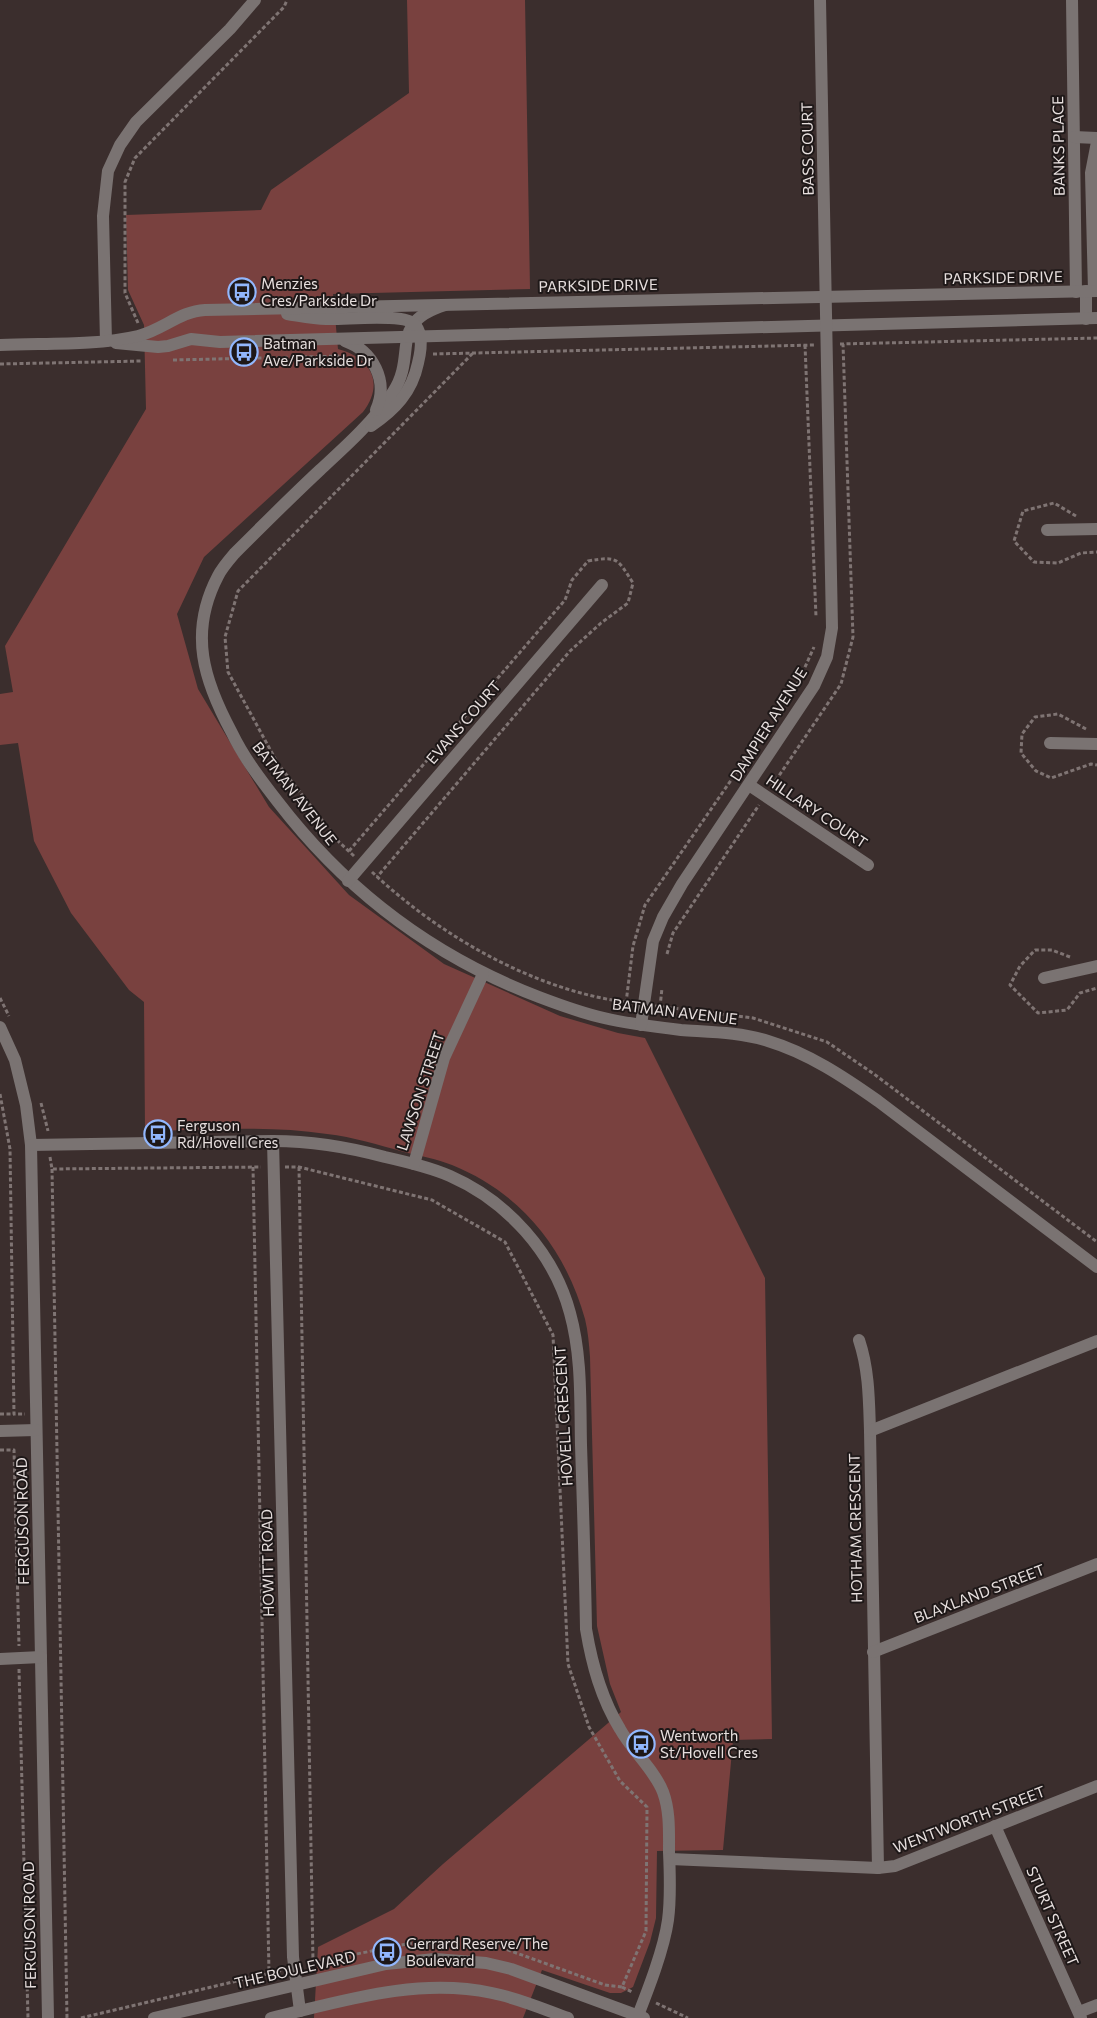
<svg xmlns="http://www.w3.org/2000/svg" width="1097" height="2018" font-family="Commissioner,sans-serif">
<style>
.green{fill:#79413f}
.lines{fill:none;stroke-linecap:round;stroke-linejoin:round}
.path{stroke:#7f7473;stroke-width:3;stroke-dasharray:4 2.5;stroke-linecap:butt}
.minor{stroke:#7a7372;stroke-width:12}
.labels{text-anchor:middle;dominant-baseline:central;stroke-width:4;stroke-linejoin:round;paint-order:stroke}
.street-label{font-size:15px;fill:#e7dfde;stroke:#1e1818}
.poi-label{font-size:15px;fill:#e7dfde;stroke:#1e1818;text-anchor:start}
</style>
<rect width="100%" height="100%" fill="#3b2e2d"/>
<path class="green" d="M407 0H525L530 289 333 294 338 349C371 358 385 383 363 412L204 557 177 614 198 689 269 807 349 895 444 964 560 1016 618 1033 645 1038 765 1278 772 1739 733 1740 723 1850 657 1851 656 1918 650 1942 633 1987 621 1993H610L542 1970 523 2018H314L318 1947 394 1909 443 1864 621 1712 610 1684 597 1626 590 1357C589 1344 588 1331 585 1319 565 1248 521 1193 452 1165 437 1159 420 1156 404 1152 379 1145 353 1137 327 1134 267 1125 205 1130 145 1131L144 1002 129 990 71 913 34 841 18 743 0 745V694L13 692 5 646 146 409 144 325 128 290 126 215 261 210 271 190 409 93Z"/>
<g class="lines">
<g class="path">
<path d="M138 323 125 293V182L135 158 284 7 287 0"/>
<path d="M840 344 1097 338"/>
<path d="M805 345 816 617"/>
<path d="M433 354 814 345"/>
<path d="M173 360 344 356"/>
<path d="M0 364 142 361"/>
<path d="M1076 516 1054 503 1023 511 1014 541 1034 562 1058 563 1081 553 1097 552"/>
<path d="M797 685 814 647"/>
<path d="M1086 729 1058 714 1035 717 1022 734 1021 753 1036 771 1051 778 1091 764 1097 765"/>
<path d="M772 786 841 684 853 637 843 344"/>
<path d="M349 851 565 600 572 580 588 561C618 556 617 558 633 583L628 603 601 623 570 651 377 877"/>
<path d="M354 856 339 842 278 764 228 672 225 637 238 591 473 353"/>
<path d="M372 872C441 937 537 992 632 1003"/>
<path d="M667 954 673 933 759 805"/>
<path d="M1070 957 1052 950H1035L1020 966 1010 985 1038 1013 1067 1010 1080 993 1097 988"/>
<path d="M0 998 9 1016"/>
<path d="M626 1003 633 946 645 905 758 741"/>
<path d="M655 1006 753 1018 827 1042 874 1074 1097 1242"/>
<path d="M660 1007 662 988"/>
<path d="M0 1094 10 1149 14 1414H25"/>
<path d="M41 1103 48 1131"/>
<path d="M50 1157 52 1169 261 1167"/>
<path d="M253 1167 269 1973"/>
<path d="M285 1167H299L432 1200 505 1242 553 1335 568 1664 589 1727 620 1781 647 1807 646 1931 622 1987 605 1985 497 1946 441 1944"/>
<path d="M299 1167 313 1962"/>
<path d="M52 1169 67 2018"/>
<path d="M0 1414H14"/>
<path d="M0 1450H14L19 1646"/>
<path d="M19 1669 28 2018"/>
<path d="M306 1964 412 1943 435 1944"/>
<path d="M622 1987 632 1992"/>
<path d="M656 2003 688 2018"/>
<path d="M81 2018 283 1970"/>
</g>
<g class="minor">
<path d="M1072 0 1076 292"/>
<path d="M1074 137 1097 138"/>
<path d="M1086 291V319"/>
<path d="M1094 291 1091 173 1097 142"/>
<path d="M445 305C387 323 418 354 393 392 374 421 345 447 320 470 291 497 263 525 235 553 229 560 222 568 218 576 188 633 204 681 232 733 244 758 261 780 278 802 347 892 434 957 539 997 560 1005 582 1013 604 1018 629 1024 655 1027 681 1030 710 1032 740 1032 768 1041 808 1053 844 1077 878 1101L1097 1267"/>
<path d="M287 314C300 316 313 319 326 319 344 320 400 313 413 323 424 332 421 351 418 363 412 392 395 410 371 426"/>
<path d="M106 341 103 216 108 171 120 145 136 122 230 29 255 0"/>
<path d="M345 341C373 351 389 381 376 410"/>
<path d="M116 343 158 347 168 346 191 339 220 342 1097 318"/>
<path d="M0 345C45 343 94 346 138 336 163 330 180 311 205 310L1097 291"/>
<path d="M1047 530 1097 529"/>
<path d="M1050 743 1097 744"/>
<path d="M749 785 868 865"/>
<path d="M348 881 602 585"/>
<path d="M1044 978 1097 966"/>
<path d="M641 1025 653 941 663 917 682 884 814 686 827 657 832 628 820 0"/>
<path d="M0 1027 15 1060 26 1105 31 1145 48 2018"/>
<path d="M273 1141 293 1957 300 2011"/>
<path d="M31 1145 273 1141C311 1141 348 1147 385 1157 407 1162 429 1167 450 1176 507 1201 554 1253 570 1313 582 1356 580 1401 581 1445 583 1506 585 1568 586 1629 592 1665 601 1698 620 1729 632 1751 654 1769 663 1792 670 1811 669 1832 669 1852 670 1874 671 1898 668 1920 664 1949 648 1990 637 2018"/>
<path d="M414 1164 444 1058 483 974"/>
<path d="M859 1340C869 1370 869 1400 870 1431L878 1868"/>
<path d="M0 1431 36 1430"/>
<path d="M870 1431 1097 1341"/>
<path d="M873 1652 1097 1564"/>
<path d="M0 1659 41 1657"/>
<path d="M995 1826 1081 2018"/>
<path d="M670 1859 878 1868 895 1866 1097 1786"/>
<path d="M1079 2012 1097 2005"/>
<path d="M154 2018 386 1964 435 1959 486 1963 511 1969 644 2018"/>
<path d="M271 2018C343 2001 417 1977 492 1993 518 1998 543 2009 568 2018"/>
</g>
</g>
<defs>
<g id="bus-ring" transform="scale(1.4375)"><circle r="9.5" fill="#1e1818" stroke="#92b7fd" stroke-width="1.5"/><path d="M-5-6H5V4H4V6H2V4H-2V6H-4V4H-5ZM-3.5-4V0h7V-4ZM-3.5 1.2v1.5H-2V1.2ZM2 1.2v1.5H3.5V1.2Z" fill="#92b7fd"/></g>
</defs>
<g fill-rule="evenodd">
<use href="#bus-ring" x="242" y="292"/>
<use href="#bus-ring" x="244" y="352"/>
<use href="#bus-ring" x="158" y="1134"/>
<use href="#bus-ring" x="641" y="1744"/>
<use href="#bus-ring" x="387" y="1952"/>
</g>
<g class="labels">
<g class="street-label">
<text transform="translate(1058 146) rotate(-91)">BANKS PLACE</text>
<text transform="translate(807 149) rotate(-91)">BASS COURT</text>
<text transform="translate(1003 277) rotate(-1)">PARKSIDE DRIVE</text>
<text transform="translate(598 285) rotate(-1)">PARKSIDE DRIVE</text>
<text transform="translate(463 722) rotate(-49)">EVANS COURT</text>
<text transform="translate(768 724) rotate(-58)">DAMPIER AVENUE</text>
<text transform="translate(295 793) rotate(52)">BATMAN AVENUE</text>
<text transform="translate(817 811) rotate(34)">HILLARY COURT</text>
<text transform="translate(675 1011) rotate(7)">BATMAN AVENUE</text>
<text transform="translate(420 1091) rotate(-72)">LAWSON STREET</text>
<text transform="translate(563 1416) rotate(-93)">HOVELL CRESCENT</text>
<text transform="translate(22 1521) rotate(-91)">FERGUSON ROAD</text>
<text transform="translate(855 1528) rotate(-91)">HOTHAM CRESCENT</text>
<text transform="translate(267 1563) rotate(-91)">HOWITT ROAD</text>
<text transform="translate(979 1593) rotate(-21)">BLAXLAND STREET</text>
<text transform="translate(969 1819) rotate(-21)">WENTWORTH STREET</text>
<text transform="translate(1053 1916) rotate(66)">STURT STREET</text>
<text transform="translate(29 1925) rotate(-91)">FERGUSON ROAD</text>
<text transform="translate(295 1969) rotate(-13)">THE BOULEVARD</text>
</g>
<g class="poi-label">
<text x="261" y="283">Menzies<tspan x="261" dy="17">Cres/Parkside Dr</tspan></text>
<text x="263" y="343">Batman<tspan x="263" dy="17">Ave/Parkside Dr</tspan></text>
<text x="177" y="1125">Ferguson<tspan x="177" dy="17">Rd/Hovell Cres</tspan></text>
<text x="660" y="1735">Wentworth<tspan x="660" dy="17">St/Hovell Cres</tspan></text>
<text x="406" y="1943">Gerrard Reserve/The<tspan x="406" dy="17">Boulevard</tspan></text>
</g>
</g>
</svg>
